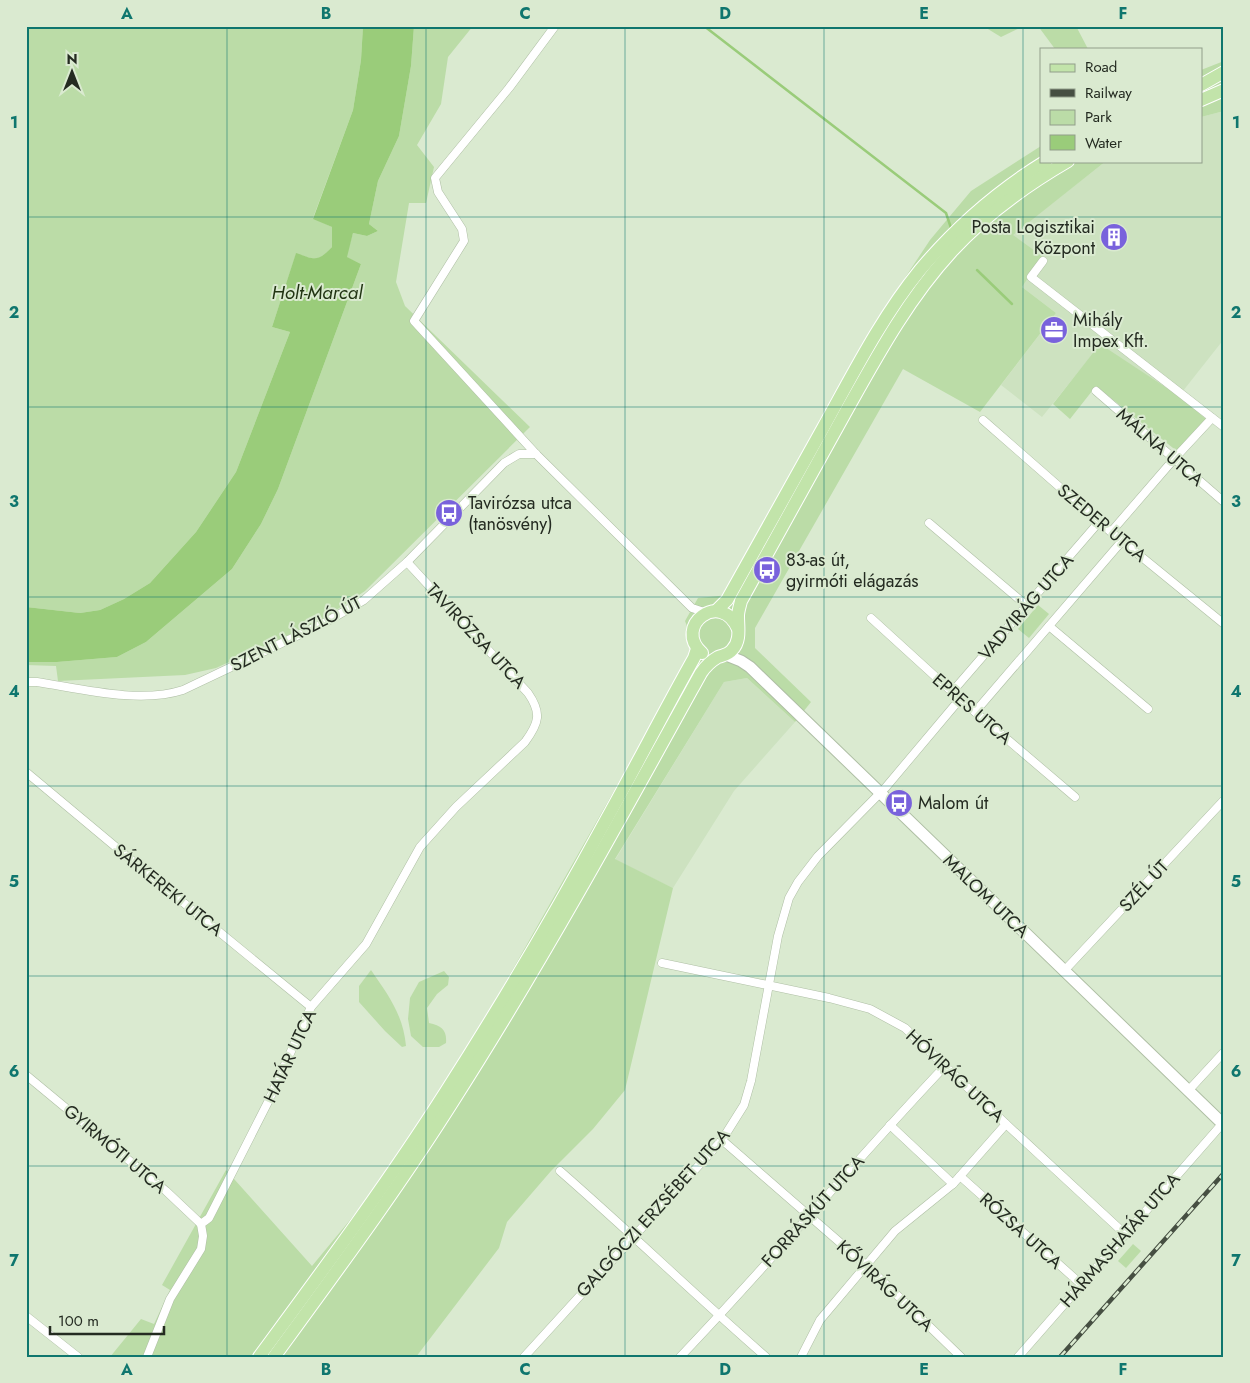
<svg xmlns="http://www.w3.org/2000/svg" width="1250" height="1383" font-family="Jost,sans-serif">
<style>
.built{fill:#cde2c0}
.green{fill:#bbdca7}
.water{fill:#9acc7a}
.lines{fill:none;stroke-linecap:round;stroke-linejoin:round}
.stream{stroke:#9acc7a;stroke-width:2.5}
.street-casing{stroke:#afbfa5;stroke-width:9}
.secondary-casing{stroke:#afbfa5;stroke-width:13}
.primary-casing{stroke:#fff;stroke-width:14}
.street{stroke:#fff;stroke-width:8}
.secondary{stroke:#fff;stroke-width:11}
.primary{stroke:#c2e4aa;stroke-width:12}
.rail-casing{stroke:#464f42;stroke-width:4.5}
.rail{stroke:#daead0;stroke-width:2.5;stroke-dasharray:8;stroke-linecap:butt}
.grid{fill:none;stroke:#0f766e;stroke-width:1;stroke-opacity:0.55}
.labels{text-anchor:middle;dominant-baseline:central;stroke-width:4;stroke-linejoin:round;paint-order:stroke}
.poi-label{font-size:18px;fill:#242b21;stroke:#daead0;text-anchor:start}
.street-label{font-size:18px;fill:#242b21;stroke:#daead0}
.water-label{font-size:19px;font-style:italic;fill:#213413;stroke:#daead0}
.neatline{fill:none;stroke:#0f766e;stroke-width:2}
.grid-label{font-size:16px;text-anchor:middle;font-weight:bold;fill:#0f766e}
</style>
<rect width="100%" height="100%" fill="#daead0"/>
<g class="built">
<path d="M1224 111V339L1179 396 1100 345 1042 417 1001 385 1056 313 1022 287 1012 235 1106 161H1201V117Z"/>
<path d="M747 678 795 722 734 791 673 888 615 860 724 682Z"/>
</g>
<g class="green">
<path d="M26 26H363L361 60 353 110 313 218 332 227V247C317 262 317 260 296 254L272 327 290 332 236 472 196 532 150 583 124 599 100 610 80 613 26 607Z"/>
<path d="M414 26H473L448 57 441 104 417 145 434 167 426 203H409L396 282 405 306 530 427 365 591 321 620 216 668 185 675 58 681 56 666 26 665V662H57L117 657 146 642 232 569 261 524 278 489 361 264 346 257 353 233 367 236 378 231 369 224 378 181 399 136 411 66Z"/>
<path d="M983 26H1024L1001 37Z"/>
<path d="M1038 26H1076L1088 49H1055Z"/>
<path d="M1224 61V111L1201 117V70Z"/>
<path d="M1041 146V161H1106L1013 235 1042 256 1022 287 1056 313 980 412 903 369 755 628V648L811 702 795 722 747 678 724 682 615 859 673 888 625 1090 593 1129 551 1171 507 1222 499 1248 416 1357H110L141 1319 154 1324 170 1290 162 1285 226 1170 312 1266 374 1191 442 1094 695 648 685 621 698 598 729 595 879 317 930 240 971 191Z"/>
<path d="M1100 344 1179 396 1206 419 1178 452 1096 386 1070 419 1053 404Z"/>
<path d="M1038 605 1049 614 1029 638 1018 629Z"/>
<path d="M371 970C388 995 403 1014 406 1046L402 1047 385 1031 359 1002V986Z"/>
<path d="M444 971 449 977 448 985 437 994 427 1008 429 1023C442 1026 447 1030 446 1043L439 1047H423L411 1036 408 1019 410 998 419 982Z"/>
<path d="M1133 1244 1141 1251 1126 1268 1118 1261Z"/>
</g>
<path class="water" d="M363 26H414L411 66 399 136 378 181 369 224 378 231 367 236 353 233 347 257 361 264 278 489 261 524 232 569 146 642 117 657 57 662H26V607L80 613 100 610 124 599 150 583 196 532 236 472 290 332 272 327 296 253C316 260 317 262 332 247V227L313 219 353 110 361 60Z"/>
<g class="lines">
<g class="stream">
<path d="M704 26 946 213 951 228"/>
<path d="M977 270 1012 304"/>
</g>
<g class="street-casing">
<g id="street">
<path d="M555 26 509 88 435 178 438 192 462 229 464 241 414 321 536 454 692 608 707 613"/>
<path d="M1043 261 1031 277 1224 427"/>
<path d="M1096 391 1224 502"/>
<path d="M983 420 1111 532 1224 624"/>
<path d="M929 523 1027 606"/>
<path d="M1111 532 1174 459 1212 418"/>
<path d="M871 618 960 699 1075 797"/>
<path d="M1049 626 1148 709"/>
<path d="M26 682H37C82 689 140 704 183 690L326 622 364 600 407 562 504 463 519 454H536"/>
<path d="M952 692 1099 522"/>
<path d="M975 712 1122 541"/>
<path d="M26 772 129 858 311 1007"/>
<path d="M662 963 829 998 870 1009 905 1028 1006 1124 1125 1234"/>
<path d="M1064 971 1224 800"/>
<path d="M26 1075 166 1191 201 1224"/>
<path d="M1188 1091 1224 1052"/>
<path d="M890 1125 953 1184"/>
<path d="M722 1140 867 1266 961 1357"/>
<path d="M560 1171C630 1232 696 1296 766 1357"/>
<path d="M960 1176 1082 1285"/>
<path d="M26 1316 78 1357"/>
<path d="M147 1357 170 1299 201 1249 203 1236 201 1224 209 1218 269 1100 311 1007 366 944 420 847 456 807 525 742C539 723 542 713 528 693L407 562"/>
<path d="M524 1357 722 1140 744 1105 751 1081 778 936 789 898 798 882 818 856 886 787 960 699"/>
<path d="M680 1357C771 1262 855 1161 945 1066"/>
<path d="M801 1357 820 1320 895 1231 953 1184 1006 1124"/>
<path d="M1018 1357 1222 1124"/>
</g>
</g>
<g class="secondary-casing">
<path id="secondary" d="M726 655 741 661 750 667 1224 1125"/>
</g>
<g class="primary-casing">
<g id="primary">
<path d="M1201 85 1224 72"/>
<path d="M1201 100 1224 90"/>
<path d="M716 611 727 600C759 543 791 485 823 428 853 374 881 318 920 270 956 227 999 190 1046 161"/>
<path d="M702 653C672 626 721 589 738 629"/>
<path d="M259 1357C323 1270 387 1184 445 1093 500 1007 552 919 601 829 633 772 662 715 694 658L697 649"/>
<path d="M274 1357C336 1272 399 1187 455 1098 543 960 622 816 701 673 705 667 711 661 718 657 723 655 728 655 732 650 741 641 738 628 738 616 738 611 740 606 741 601 775 539 809 477 844 415 876 358 907 300 952 251 985 215 1025 186 1068 161"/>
</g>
</g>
<use href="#street" class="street"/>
<use href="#secondary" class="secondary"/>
<use href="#primary" class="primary"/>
<g class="rail-casing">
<path id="rail" d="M1060 1357 1224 1173"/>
</g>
<use href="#rail" class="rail"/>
</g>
<path class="grid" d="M227 26V1357M426 26V1357M625 26V1357M824 26V1357M1023 26V1357M26 217H1224M26 407H1224M26 597H1224M26 786H1224M26 976H1224M26 1166H1224"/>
<defs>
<g id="building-disc" transform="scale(1.4375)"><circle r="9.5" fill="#7962dc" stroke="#daead0"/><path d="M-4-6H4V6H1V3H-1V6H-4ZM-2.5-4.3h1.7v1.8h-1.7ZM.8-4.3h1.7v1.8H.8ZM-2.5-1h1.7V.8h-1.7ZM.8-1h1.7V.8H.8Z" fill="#fff"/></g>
<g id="office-disc" transform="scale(1.4375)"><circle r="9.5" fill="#7962dc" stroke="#daead0"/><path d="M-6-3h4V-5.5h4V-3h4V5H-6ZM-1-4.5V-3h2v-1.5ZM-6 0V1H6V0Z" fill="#fff"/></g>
<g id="bus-disc" transform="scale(1.4375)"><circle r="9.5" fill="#7962dc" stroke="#daead0"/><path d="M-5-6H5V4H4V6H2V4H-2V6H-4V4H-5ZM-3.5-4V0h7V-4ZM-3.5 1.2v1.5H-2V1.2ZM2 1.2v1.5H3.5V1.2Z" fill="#fff"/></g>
</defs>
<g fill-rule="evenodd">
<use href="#building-disc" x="1114" y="237"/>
<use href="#office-disc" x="1054" y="330"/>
<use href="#bus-disc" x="449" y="513"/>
<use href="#bus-disc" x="767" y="570"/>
<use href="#bus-disc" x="899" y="803"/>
</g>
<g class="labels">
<g class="poi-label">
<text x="1095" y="227" text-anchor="end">Posta Logisztikai<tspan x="1095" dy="21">Központ</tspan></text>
<text x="1073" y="320">Mihály<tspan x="1073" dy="21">Impex Kft.</tspan></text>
<text x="468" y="503">Tavirózsa utca<tspan x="468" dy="21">(tanösvény)</tspan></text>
<text x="786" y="560">83-as út,<tspan x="786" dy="21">gyirmóti elágazás</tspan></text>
<text x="918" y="803">Malom út</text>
</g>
<g class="street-label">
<text transform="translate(1160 447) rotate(41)">MÁLNA UTCA</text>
<text transform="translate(1102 523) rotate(40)">SZEDER UTCA</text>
<text transform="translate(1026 607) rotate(-49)">VADVIRÁG UTCA</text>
<text transform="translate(296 634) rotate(-27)">SZENT LÁSZLÓ ÚT</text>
<text transform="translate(476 636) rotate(47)">TAVIRÓZSA UTCA</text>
<text transform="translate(972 709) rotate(41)">EPRES UTCA</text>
<text transform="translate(1144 886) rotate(-47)">SZÉL ÚT</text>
<text transform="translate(168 890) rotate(39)">SÁRKEREKI UTCA</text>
<text transform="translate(986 896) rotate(44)">MALOM UTCA</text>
<text transform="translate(290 1056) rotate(-65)">HATÁR UTCA</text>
<text transform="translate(955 1076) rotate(43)">HÓVIRÁG UTCA</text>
<text transform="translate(115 1149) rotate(40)">GYIRMÓTI UTCA</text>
<text transform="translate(813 1211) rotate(-48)">FORRÁSKÚT UTCA</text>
<text transform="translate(653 1213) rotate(-48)">GALGÓCZI ERZSÉBET UTCA</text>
<text transform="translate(1021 1231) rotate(42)">RÓZSA UTCA</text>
<text transform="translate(1120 1240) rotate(-49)">HÁRMASHATÁR UTCA</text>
<text transform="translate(885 1286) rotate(43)">KŐVIRÁG UTCA</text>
</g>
<g class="water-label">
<text x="317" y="292">Holt-Marcal</text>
</g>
</g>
<rect width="1250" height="1383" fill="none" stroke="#daead0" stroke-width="55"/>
<rect x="1040" y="48" width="162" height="115" fill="#daead0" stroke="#919e8a"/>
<rect x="1050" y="64" width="25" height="8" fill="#c2e4aa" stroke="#919e8a"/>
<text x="1085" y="72" font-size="15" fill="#242b21">Road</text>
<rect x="1050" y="89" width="25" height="8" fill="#464f42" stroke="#919e8a"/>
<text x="1085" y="98" font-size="15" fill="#242b21">Railway</text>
<rect x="1050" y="110" width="25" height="15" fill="#bbdca7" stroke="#919e8a"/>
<text x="1085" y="122" font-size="15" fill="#242b21">Park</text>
<rect x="1050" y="135" width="25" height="15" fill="#9acc7a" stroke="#919e8a"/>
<text x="1085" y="148" font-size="15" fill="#242b21">Water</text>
<g transform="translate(72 72)" stroke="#daead0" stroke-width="4" paint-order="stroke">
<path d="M0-4L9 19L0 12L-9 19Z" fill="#242b21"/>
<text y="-8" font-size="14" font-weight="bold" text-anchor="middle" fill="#242b21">N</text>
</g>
<path d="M50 1326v8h114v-8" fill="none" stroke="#242b21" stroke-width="2.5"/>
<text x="58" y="1326" font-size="15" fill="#242b21" stroke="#daead0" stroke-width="4" paint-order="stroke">100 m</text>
<rect x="28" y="28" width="1194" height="1328" class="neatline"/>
<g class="grid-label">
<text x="127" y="19">A</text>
<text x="326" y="19">B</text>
<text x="525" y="19">C</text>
<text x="725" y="19">D</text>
<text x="924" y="19">E</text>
<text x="1123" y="19">F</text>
<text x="14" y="128">1</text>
<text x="1236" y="128">1</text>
<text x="14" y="318">2</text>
<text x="1236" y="318">2</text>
<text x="14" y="507">3</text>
<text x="1236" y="507">3</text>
<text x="14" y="697">4</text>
<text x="1236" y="697">4</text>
<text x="14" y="887">5</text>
<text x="1236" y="887">5</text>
<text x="14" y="1077">6</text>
<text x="1236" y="1077">6</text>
<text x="14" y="1266">7</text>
<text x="1236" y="1266">7</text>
<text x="127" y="1375">A</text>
<text x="326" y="1375">B</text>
<text x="525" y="1375">C</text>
<text x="725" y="1375">D</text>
<text x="924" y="1375">E</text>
<text x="1123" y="1375">F</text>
</g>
</svg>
